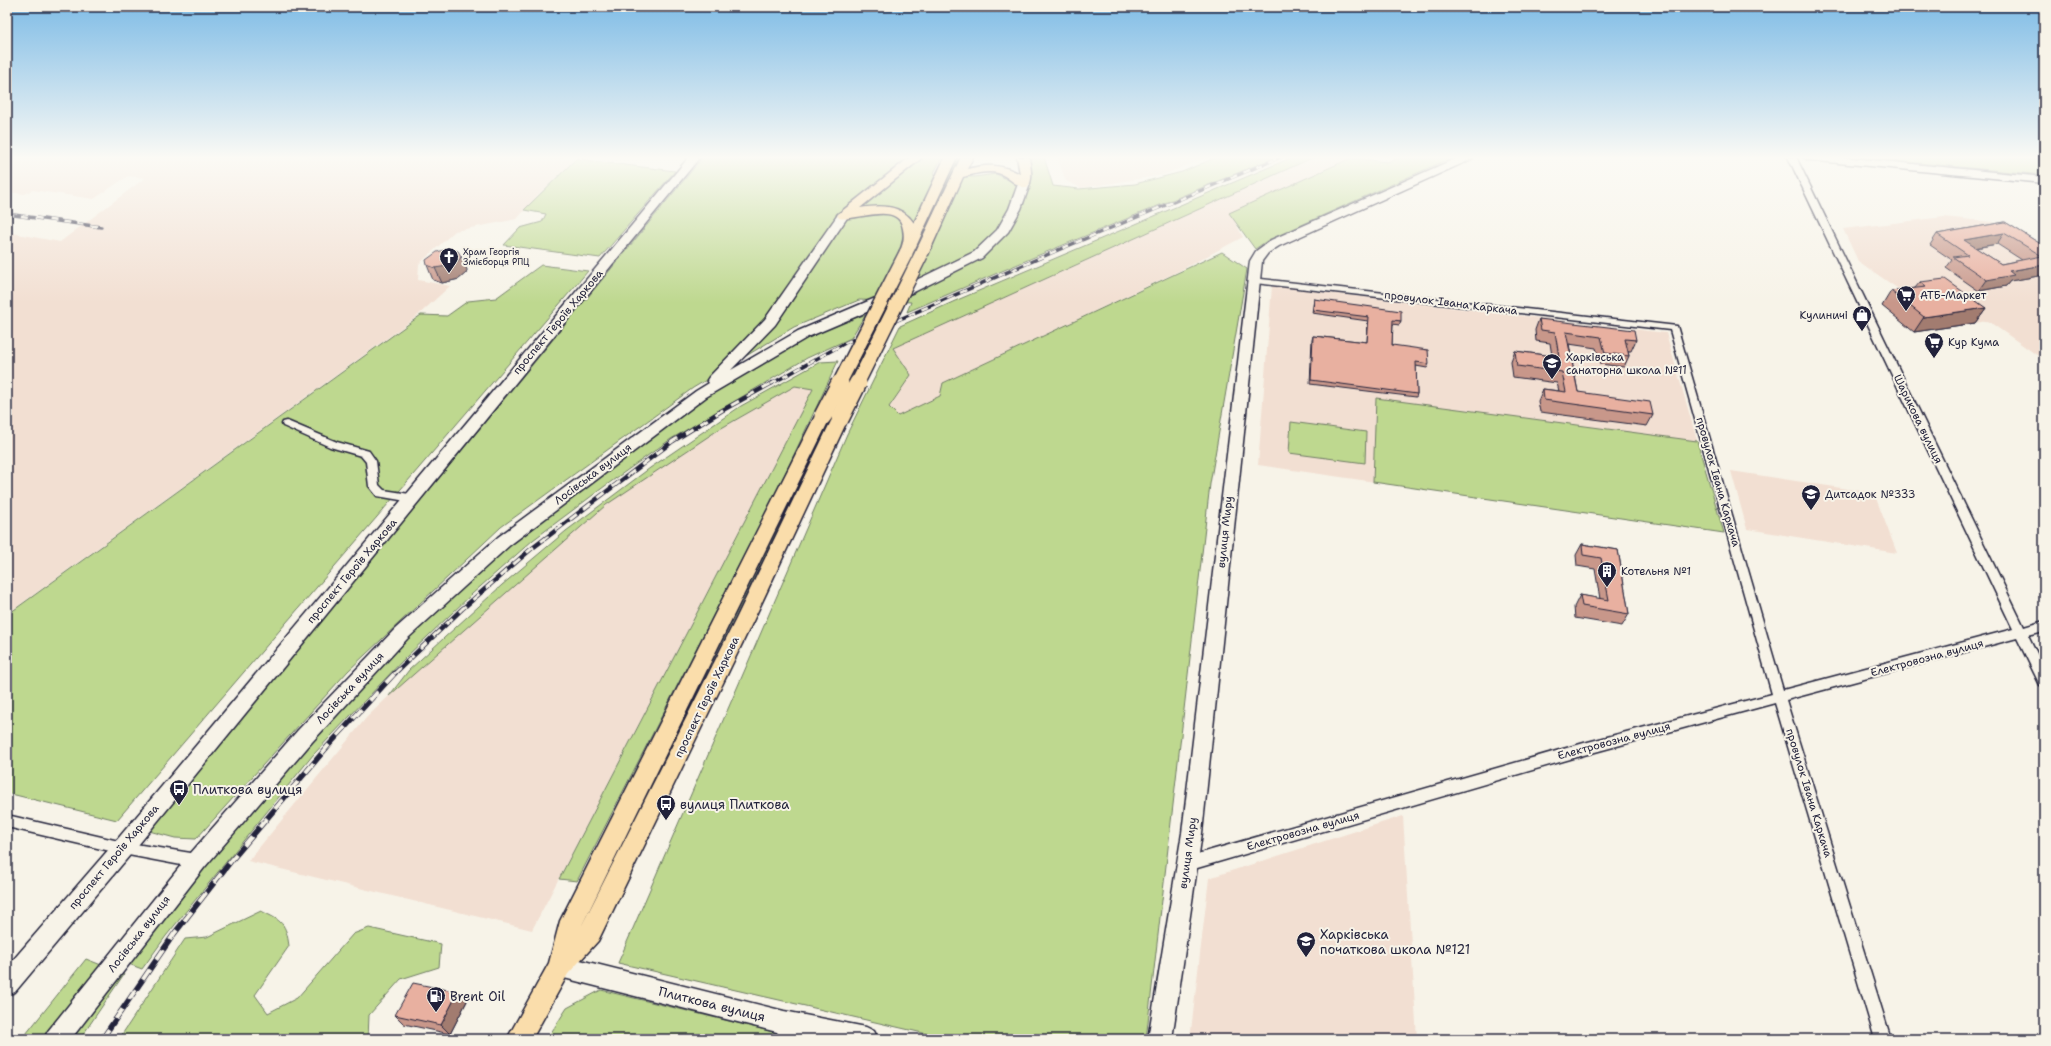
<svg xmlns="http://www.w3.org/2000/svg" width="2051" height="1046" font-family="'Shantell Sans',sans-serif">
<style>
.built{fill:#f2dfd2}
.green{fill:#bed88f;stroke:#707d65}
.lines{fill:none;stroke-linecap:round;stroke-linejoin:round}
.street-casing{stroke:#22223b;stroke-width:3}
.secondary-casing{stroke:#22223b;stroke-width:3}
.primary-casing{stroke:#22223b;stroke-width:3}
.street{fill:#f7f3e8;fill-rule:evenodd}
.secondary{fill:#f7f3e8;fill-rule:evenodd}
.primary{fill:#faddab;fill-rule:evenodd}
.rail-far2-casing{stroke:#22223b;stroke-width:3.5}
.rail-far1-casing{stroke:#22223b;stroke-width:4.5}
.rail-casing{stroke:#22223b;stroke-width:5.5}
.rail-far2{stroke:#f7f3e8;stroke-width:2.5;stroke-dasharray:7;stroke-linecap:butt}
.rail-far1{stroke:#f7f3e8;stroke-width:3;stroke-dasharray:9;stroke-linecap:butt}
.rail{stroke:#f7f3e8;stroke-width:4;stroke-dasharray:12;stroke-linecap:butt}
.primary-bridge-far1-casing{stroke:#22223b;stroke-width:16;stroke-linecap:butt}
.primary-bridge-casing{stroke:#22223b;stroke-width:20;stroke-linecap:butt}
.primary-bridge-far1{stroke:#faddab;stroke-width:13}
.primary-bridge{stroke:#faddab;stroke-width:17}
.wall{fill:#c8978a;stroke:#22223b;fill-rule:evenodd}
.shaded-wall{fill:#a27b70;stroke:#22223b}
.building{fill:#e8b0a0;stroke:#22223b;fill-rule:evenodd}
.labels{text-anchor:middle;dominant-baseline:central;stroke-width:4;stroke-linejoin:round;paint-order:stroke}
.far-poi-label{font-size:9px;fill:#22223b;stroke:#f7f3e8;text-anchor:start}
.poi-label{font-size:11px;fill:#22223b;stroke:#f7f3e8;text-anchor:start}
.street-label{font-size:11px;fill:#22223b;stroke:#f7f3e8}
.near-poi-label{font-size:13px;fill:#22223b;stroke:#f7f3e8;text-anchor:start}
.near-street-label{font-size:13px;fill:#22223b;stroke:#f7f3e8}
</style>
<rect width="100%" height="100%" fill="#f7f3e8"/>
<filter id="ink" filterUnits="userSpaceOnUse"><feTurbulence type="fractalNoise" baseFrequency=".025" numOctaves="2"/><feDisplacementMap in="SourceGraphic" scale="8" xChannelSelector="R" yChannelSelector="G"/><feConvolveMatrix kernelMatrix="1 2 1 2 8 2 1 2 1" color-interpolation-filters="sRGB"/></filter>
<g filter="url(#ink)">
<g class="built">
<path d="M7 157H551L576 159 537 196 517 219 455 231 419 264 418 280 450 286 415 318 7 614V232L60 242 145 178 128 176 94 199 32 190 25 194 7 192Z"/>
<path d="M1057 157H1207L1163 175 1081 188 1066 181Z"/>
<path d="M1314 157H1354L1230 213 1243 237 1177 272 943 383 940 396 898 417 889 408 911 375 893 348Z"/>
<path d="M1944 217 1992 222 2044 254V360L1988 321 1975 323 1935 293 1910 297 1858 261 1843 229Z"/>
<path d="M1272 286 1666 333 1724 533 1258 465Z"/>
<path d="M795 386 813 389 532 930 248 861 367 717 475 614 644 473Z"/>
<path d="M1731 471 1874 493 1897 553 1747 529Z"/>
<path d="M1403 816 1417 1039H1190L1209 878Z"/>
</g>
<g class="green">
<path d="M703 157H942L933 175 949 176 958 157H962L953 176 974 177 996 174 1030 190 1026 157H1044L1053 186 1079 189 1135 184 1182 172 1217 157H1276L1039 255 907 312 911 302 892 301 690 707 585 924 581 923 791 497 869 344 889 301 859 300 794 327 693 388 501 527 348 671 196 839 175 838 149 831Z"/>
<path d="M1293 157H1314L893 348 911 375 889 407 898 416 940 396 943 383 1222 252 1247 269 1210 484 1146 1039H949L618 963 847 434 900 326 955 301Z"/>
<path d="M1403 157H1453L1268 240 1255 249 1229 213 1351 158 1387 162Z"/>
<path d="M1855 157H2044V175Z"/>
<path d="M576 159 675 171 600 258 504 245 520 228 542 222 546 214 524 210Z"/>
<path d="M541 265 588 271 117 820 7 793V615L421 315 447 316 468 301 496 298Z"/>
<path d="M865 315 851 338 807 358 730 404 671 439 605 486 533 540 472 594 405 658 313 755 166 936 142 969 126 963 185 882 343 699 485 561 681 411 802 337 840 322Z"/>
<path d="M838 361 775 495 577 881 559 879 813 389 795 386 718 430 606 505 389 696 409 670 502 585 566 531 650 468 741 406 820 362Z"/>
<path d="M1376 398 1697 441 1724 533 1373 482Z"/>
<path d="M1291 422 1366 432 1365 463 1289 453Z"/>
<path d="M261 911C282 921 286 923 289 946L255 995 268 1013 297 998 353 934 369 928 441 944 439 967 401 979 369 1015 368 1039H119L185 939 207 937Z"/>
<path d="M86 959 124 974 80 1039H22Z"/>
<path d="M601 990 774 1032 779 1039H547L567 1008Z"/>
</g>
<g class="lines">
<g class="street-casing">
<g id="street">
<path d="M1788 157H1796L2024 627 2044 621V631L2028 635 2044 668V686L2040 685 2017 638 1786 700 1891 1039H1875L1775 703 1584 755 1187 871 1182 869 1180 864 1182 859 1187 857 1584 743 1772 694 1670 330 1255 283 1251 280 1252 278 1677 326 1783 690 2013 629Z"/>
<path d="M287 421 337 442 369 451 376 461 379 485 384 490 416 495 417 498 416 501 412 502 377 496 369 486 366 462 361 456 330 447 283 426 282 424 283 422Z"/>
<path d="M7 815 123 842 197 854 202 856 204 861 202 866 197 868 123 854 7 827Z"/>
</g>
</g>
<g class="secondary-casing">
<g id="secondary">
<path d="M689 157H700L130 855 15 992 7 995V967L116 841Z"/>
<path d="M1459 157H1473L1472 159 1279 246 1268 253 1262 261 1202 833 1172 1039H1148L1182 833 1250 261 1256 251 1271 240Z"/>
<path d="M1803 157H1841L2044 177V183L1808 160Z"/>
<path d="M1024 181 1030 184 1021 209 1008 232 982 258 916 291 808 337 706 397 510 545 407 639 312 742 204 868 71 1039H44L48 1031 190 854 298 730 395 629 498 537 696 391 709 383 707 380 709 377 765 319 839 213H847L849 215 775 325 731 370 798 331 906 285 974 252 997 230 1009 209 1018 184Z"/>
<path d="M560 955 784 1011 866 1027 874 1031 878 1039H781L777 1032 560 977 552 974 549 966 552 958Z"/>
</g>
</g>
<g class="primary-casing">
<g id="primary">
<path d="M910 157H923L860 208C880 205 901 204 914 223L945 157H957L913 253 906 257 899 253C903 245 905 238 903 229 899 200 854 222 839 218L837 215Z"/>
<path d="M961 157H973L967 169C987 164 1002 164 1020 174L1017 157H1029C1030 167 1034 178 1028 187 1017 189 1009 176 998 173 987 170 974 174 963 177L928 255 921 259 916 258 914 255Z"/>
<path d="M823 411 828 412 831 416 582 925 736 619 832 419 835 415 840 414 845 415 848 419 754 619 598 941 568 974 532 1039H507L549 963 560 921 815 416 818 412Z"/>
</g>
</g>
<use href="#street" class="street"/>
<use href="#secondary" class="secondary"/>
<use href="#primary" class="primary"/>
<g class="rail-far2-casing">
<g id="rail-far2">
<path d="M7 214 101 227"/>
<path d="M771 384 845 343 1058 250 1281 157"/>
</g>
</g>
<g class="rail-far1-casing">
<path id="rail-far1" d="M394 674 462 609 530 550 673 441 721 411 772 383"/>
</g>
<g class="rail-casing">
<path id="rail" d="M102 1039 174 934 231 861 328 746 395 673"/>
</g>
<use href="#rail-far2" class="rail-far2"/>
<use href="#rail-far1" class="rail-far1"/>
<use href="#rail" class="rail"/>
<g class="primary-bridge-far1-casing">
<g id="primary-bridge-far1">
<path d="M839 384 906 253"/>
<path d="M857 384 921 255"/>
</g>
</g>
<g class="primary-bridge-casing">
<g id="primary-bridge">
<path d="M823 416 840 383"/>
<path d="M840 419 858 383"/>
</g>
</g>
<use href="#primary-bridge-far1" class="primary-bridge-far1"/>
<use href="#primary-bridge" class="primary-bridge"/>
</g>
<g class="wall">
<path d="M2005 222 2044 246V275L2010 281 2006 286 1979 291 1946 268 1952 260 1930 245 1937 234ZM1997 244 2022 260 2001 264 1976 248Z"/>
<path d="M461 256 467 270 466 273 459 279 442 283 433 280 427 265Z"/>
<path d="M1920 282 1986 308 1975 323 1914 332 1882 306 1891 291 1915 288Z"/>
<path d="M1314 299 1401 321 1399 325 1393 324 1392 345 1429 364 1427 368 1416 366 1417 394 1416 397 1310 384 1312 340 1313 336 1367 342 1368 321 1312 313Z"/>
<path d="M1539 319 1636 340 1631 351H1628L1629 356 1624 367 1600 364 1596 348 1569 344 1578 392 1653 415 1647 426 1540 412 1538 401 1543 389 1559 391 1557 383 1513 377 1511 362 1515 351 1552 356 1550 343 1536 341 1535 330Z"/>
<path d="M1582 544 1618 550 1629 614 1622 626 1575 618 1574 607 1580 595 1600 599 1595 569 1577 566 1576 555Z"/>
<path d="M467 1001 450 1034 404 1024 395 1015Z"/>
</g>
<g class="shaded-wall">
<path d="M2004 233 1997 244 1962 250 1964 240Z"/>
<path d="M461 256 467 270 466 273 459 279 442 283 435 268Z"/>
<path d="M2044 265V275L2010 281 2006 286 1979 291 1987 280 2009 271Z"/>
<path d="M1986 308 1975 323 1914 332 1924 317Z"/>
<path d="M458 992 467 1001 450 1034 441 1025Z"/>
</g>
<g class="building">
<path d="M2005 222 2044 246V265L2009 271 2014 275 1987 280 1953 257 1968 255 1937 234ZM2004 233 2042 256 2001 264 1964 240Z"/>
<path d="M448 249 458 251 461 256 460 259 453 265 435 268 427 265 426 260 437 252Z"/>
<path d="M1945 279 1986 308 1924 317 1891 291 1926 287 1920 282Z"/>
<path d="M1314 299 1401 311V321L1393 320 1392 345 1428 350 1429 364 1416 362 1417 394 1311 380 1313 336 1367 342 1369 317 1313 310Z"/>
<path d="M1539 319 1634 330 1636 340 1625 339 1629 356 1605 353 1601 337 1566 332 1578 392 1650 402 1653 415 1544 400 1543 389 1566 392 1562 372 1517 366 1515 351 1559 357 1555 332 1541 330Z"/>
<path d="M1582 544 1618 550 1629 614 1582 606 1580 595 1609 600 1601 558 1583 555Z"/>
<path d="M413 983 458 992 441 1025 395 1015Z"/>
</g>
</g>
<linearGradient id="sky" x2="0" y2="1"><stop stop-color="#7fbce6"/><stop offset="0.52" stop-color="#fbfaf5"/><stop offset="1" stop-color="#fbfaf5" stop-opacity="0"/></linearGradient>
<rect width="2051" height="303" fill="url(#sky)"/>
<defs>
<g id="church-pin" transform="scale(1)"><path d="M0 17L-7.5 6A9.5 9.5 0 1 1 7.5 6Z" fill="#22223b" stroke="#f7f3e8"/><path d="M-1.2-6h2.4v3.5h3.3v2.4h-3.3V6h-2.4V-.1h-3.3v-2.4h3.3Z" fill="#fff"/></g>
<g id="supermarket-pin" transform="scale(1)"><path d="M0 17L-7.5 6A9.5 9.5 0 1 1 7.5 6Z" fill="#22223b" stroke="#f7f3e8"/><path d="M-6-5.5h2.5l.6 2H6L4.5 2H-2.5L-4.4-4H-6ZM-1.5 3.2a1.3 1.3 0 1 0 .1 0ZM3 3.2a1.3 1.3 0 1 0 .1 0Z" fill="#fff"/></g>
<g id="shop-pin" transform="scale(1)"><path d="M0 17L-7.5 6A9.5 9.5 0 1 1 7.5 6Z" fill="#22223b" stroke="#f7f3e8"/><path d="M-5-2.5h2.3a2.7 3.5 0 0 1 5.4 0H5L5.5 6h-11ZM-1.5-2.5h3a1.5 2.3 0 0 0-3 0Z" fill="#fff"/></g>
<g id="school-pin" transform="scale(1)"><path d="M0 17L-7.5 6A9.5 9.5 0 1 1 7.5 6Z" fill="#22223b" stroke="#f7f3e8"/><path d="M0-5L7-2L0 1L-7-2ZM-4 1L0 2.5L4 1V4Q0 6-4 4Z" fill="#fff"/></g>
<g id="building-pin" transform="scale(1)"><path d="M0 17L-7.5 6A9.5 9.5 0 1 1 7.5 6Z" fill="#22223b" stroke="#f7f3e8"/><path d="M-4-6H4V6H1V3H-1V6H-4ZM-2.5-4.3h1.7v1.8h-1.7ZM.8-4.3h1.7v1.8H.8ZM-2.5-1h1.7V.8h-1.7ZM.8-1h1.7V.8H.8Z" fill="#fff"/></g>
<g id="bus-pin" transform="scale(1)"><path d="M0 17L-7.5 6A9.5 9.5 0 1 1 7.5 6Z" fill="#22223b" stroke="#f7f3e8"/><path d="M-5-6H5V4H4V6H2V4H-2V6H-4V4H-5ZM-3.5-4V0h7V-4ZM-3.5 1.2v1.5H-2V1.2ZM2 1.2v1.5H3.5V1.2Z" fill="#fff"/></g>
<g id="fuel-pin" transform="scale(1)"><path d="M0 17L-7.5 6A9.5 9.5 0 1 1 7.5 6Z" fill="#22223b" stroke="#f7f3e8"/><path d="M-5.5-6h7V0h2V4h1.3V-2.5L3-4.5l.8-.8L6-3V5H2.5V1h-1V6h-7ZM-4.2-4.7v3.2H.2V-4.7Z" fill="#fff"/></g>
</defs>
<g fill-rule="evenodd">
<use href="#church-pin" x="449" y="257"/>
<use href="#supermarket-pin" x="1906" y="295"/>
<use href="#shop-pin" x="1862" y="315"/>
<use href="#supermarket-pin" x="1934" y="342"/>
<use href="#school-pin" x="1552" y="363"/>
<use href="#school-pin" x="1811" y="494"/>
<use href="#building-pin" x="1607" y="571"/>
<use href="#bus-pin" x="179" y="789"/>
<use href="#bus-pin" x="666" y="804"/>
<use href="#school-pin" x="1306" y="941"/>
<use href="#fuel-pin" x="436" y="996"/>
</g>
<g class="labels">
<g class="far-poi-label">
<text x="463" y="252">Храм Георгія<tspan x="463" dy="10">Змієборця РПЦ</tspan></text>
</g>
<g class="poi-label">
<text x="1920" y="295">АТБ-Маркет</text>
<text x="1848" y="315" text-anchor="end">Кулиничі</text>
<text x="1948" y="342">Кур Кума</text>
<text x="1566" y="357">Харківська<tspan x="1566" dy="13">санаторна школа №11</tspan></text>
<text x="1825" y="494">Дитсадок №333</text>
<text x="1621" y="571">Котельня №1</text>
</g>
<g class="street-label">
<text transform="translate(1451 303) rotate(7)">провулок Івана Каркача</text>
<text transform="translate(558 322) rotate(-50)">проспект Героїв Харкова</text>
<text transform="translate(1918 419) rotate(64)">Шарикова вулиця</text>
<text transform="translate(593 474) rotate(-37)">Лосівська вулиця</text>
<text transform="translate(1718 482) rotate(74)">провулок Івана Каркача</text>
<text transform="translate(1225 532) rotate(-84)">вулиця Миру</text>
<text transform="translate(352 571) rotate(-50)">проспект Героїв Харкова</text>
<text transform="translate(1927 658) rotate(-15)">Електровозна вулиця</text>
<text transform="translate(350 688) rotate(-47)">Лосівська вулиця</text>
<text transform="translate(707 697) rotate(-64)">проспект Героїв Харкова</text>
<text transform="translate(1614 741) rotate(-15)">Електровозна вулиця</text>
<text transform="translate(1809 793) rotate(73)">провулок Івана Каркача</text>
<text transform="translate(1303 831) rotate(-16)">Електровозна вулиця</text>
<text transform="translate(1188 853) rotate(-82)">вулиця Миру</text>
<text transform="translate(114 857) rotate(-50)">проспект Героїв Харкова</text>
<text transform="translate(139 934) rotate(-52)">Лосівська вулиця</text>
</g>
<g class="near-poi-label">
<text x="193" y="789">Плиткова вулиця</text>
<text x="680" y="804">вулиця Плиткова</text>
<text x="1320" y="934">Харківська<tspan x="1320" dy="15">початкова школа №121</tspan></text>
<text x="450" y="996">Brent Oil</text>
</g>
<g class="near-street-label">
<text transform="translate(712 1004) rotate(14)">Плиткова вулиця</text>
</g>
</g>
<rect width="2051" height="1046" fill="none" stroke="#f7f3e8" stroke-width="24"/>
<rect x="12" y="12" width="2027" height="1022" fill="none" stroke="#22223b" stroke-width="1.5" filter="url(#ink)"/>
</svg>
